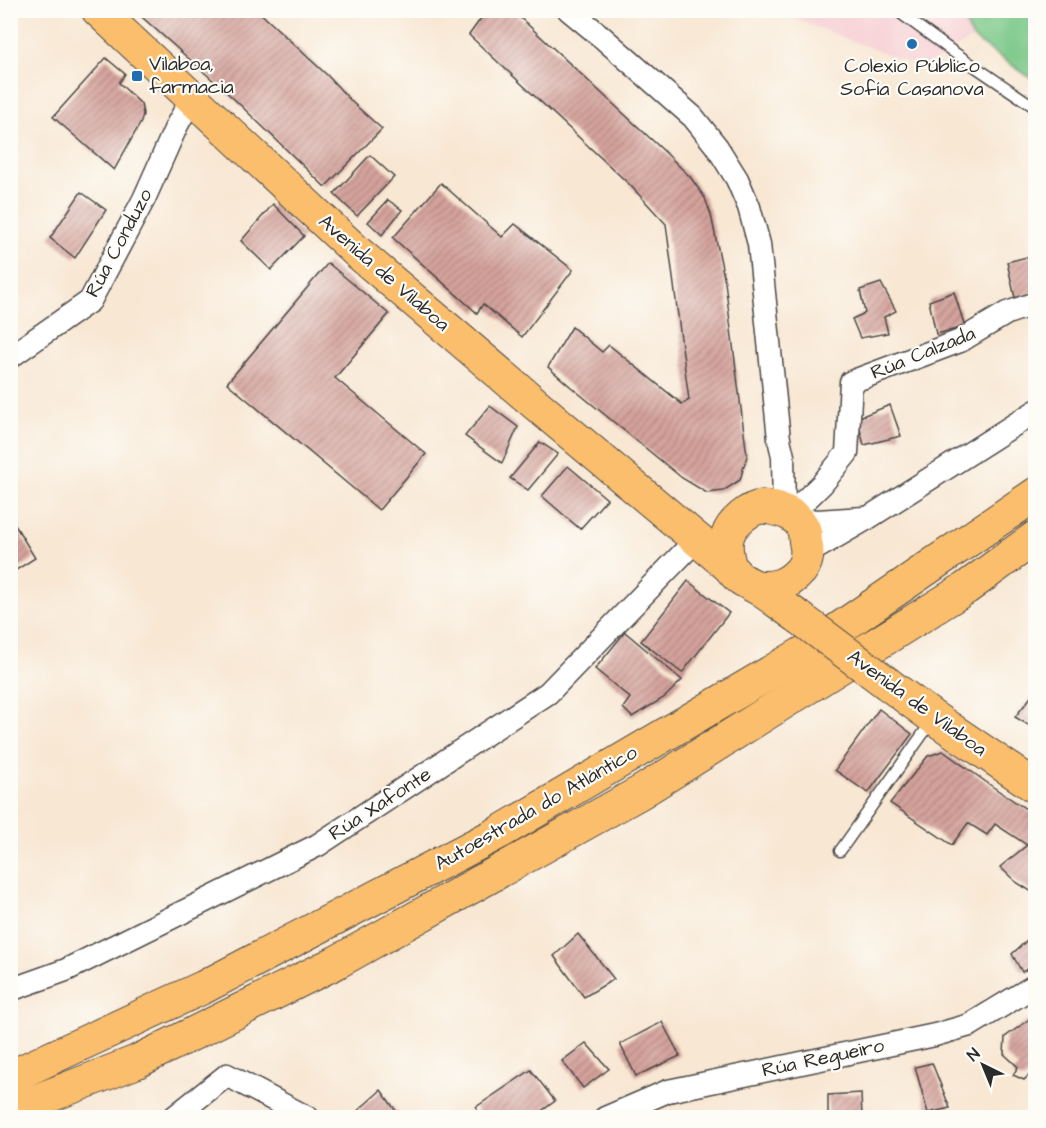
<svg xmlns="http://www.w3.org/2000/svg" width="1046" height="1128" font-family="'Architects Daughter',sans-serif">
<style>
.built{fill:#f7cfd3}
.green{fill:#7ac888;stroke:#527a5a;stroke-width:1.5}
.building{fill:url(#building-hatch)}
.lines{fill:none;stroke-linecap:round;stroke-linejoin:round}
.lane-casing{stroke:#4a4744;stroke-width:13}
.street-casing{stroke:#4a4744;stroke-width:25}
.highway-casing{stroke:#4a4744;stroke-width:35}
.lane{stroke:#fff;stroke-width:10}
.street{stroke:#fff;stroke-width:22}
.highway{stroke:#fabe6d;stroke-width:33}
.highway-bridge-casing{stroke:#4a4744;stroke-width:35;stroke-linecap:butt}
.highway-bridge{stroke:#fabe6d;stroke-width:33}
.poi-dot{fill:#1f6fb2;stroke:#fdfcf7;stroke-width:2}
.labels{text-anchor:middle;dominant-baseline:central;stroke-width:4.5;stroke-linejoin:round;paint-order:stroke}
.poi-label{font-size:20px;fill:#2b2b2b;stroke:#fdfcf7;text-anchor:start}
.street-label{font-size:20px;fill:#2b2b2b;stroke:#fdfcf7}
</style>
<defs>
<pattern id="building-hatch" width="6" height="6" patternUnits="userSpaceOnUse" patternTransform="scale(1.5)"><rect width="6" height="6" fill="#d5a39c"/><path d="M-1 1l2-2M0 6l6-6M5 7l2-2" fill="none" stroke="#ad857f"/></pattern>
</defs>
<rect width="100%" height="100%" fill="#fdfcf7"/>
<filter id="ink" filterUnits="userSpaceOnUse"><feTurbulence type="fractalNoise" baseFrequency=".0167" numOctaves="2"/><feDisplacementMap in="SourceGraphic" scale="12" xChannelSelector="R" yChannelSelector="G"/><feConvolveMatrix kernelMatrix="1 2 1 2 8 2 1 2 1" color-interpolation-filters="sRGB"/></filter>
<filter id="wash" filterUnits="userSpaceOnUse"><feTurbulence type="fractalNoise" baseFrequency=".008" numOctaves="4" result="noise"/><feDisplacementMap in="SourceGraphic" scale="24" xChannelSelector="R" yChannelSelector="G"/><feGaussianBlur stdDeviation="1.35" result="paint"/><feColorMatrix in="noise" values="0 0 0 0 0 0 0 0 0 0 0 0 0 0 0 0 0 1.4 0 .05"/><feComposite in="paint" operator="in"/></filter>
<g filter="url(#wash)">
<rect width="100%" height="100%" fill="#f8e7d3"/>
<path class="built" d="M788 11H959L973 38 923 68 792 18Z"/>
<path class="green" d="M959 11H1035V81L973 38Z"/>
<g id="blocks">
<g class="building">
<path d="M134 10H257L327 75 353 103 382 129 325 187 233 98Z"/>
<path d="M487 10H512L665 152 691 178 705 198 711 215 725 282 747 456 740 480 723 491 707 493 682 478 571 387 548 367 572 327 602 352 609 345 682 404 689 400 666 224 630 185 469 35Z"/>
<path d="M106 58 125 74 119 83 141 104 143 114 141 122 114 170 53 117Z"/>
<path d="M370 155 394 177 357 216 334 194Z"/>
<path d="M441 183 502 237 515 224 573 270 522 337 483 304 477 313 393 238Z"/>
<path d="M81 192 106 210 75 258 50 238Z"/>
<path d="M388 200 402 210 382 235 368 222Z"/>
<path d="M273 204 304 236 271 270 241 241Z"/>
<path d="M1035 255V292L1015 298 1007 262Z"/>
<path d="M328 263 389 314 335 378 426 454 379 510 227 383Z"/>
<path d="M881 283 896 311 884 317 888 333 860 338 852 319 865 313 860 290Z"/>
<path d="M954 292 965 327 936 334 929 301Z"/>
<path d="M890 405 901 436 864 445 857 418Z"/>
<path d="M490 406 518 427 502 463 465 436Z"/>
<path d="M540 442 558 454 528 490 510 478Z"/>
<path d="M568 466 607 499 580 529 542 496Z"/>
<path d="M15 525 35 558 10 574V528Z"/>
<path d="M688 581 729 613 682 673 641 641Z"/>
<path d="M625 632 682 680 665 697 632 717 623 708 630 698 595 669Z"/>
<path d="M1035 692V729L1015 717Z"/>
<path d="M879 709 912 734 868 793 835 770Z"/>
<path d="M943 751 993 787 1035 815V894L1016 882 1000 867 1027 845 995 824 987 835 968 823 952 845 890 803 928 756Z"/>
<path d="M578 934 614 979 584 997 554 956Z"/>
<path d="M1034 934 1035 936V965L1022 972 1012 954Z"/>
<path d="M1035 1015V1069L1024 1080 1013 1075 1018 1067 1004 1054 1005 1037Z"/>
<path d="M662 1022 680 1056 636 1076 620 1044Z"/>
<path d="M586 1043 609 1069 583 1088 562 1061Z"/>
<path d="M932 1063 950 1108 928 1113 915 1067Z"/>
<path d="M531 1070 555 1101 532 1118 522 1113 514 1118H480L476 1107Z"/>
<path d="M381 1090 401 1118H357L354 1114Z"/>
<path d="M861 1093 862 1118H828V1095Z"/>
</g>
</g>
</g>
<g filter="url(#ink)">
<use href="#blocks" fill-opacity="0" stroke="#4a4744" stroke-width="1.5"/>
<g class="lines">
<g class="lane-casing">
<g id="lane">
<path d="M896 10 952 51 1036 108"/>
<path d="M840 851 932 721"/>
</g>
</g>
<g class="street-casing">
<g id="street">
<path d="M569 10 603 38 693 117 717 147 737 179 749 207 759 244 779 439 783 456 784 511"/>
<path d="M10 357 90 301 144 199 177 125 192 98"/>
<path d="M791 514 822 484 847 453 851 382 960 341 1007 313 1036 303"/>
<path d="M797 519 817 521 864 518"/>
<path d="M808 553 868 518 1036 411"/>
<path d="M10 990 66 970 318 845 548 693 697 539"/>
<path d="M173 1118 227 1075 308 1118"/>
<path d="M605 1118 668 1091 935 1035 970 1025 1036 985"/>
</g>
</g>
<g class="highway-casing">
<g id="highway">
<path d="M98 10 356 251 558 423 730 567C738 579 744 581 756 587 771 596 785 608 800 618"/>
<path d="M730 567C727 557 724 546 728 535 732 523 749 508 762 507 765 507 768 508 771 508 785 511 798 515 804 530 805 534 805 540 806 544 808 553 807 562 801 570 788 585 775 589 756 587"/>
<path d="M888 684 934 718 1036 787"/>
<path d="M10 1077 204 987 500 832 805 652 1036 494"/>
<path d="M10 1111 136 1062 337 962 641 792 966 588 1036 537"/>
</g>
</g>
<use href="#lane" class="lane"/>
<use href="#street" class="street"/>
<use href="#highway" class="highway"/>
<g class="highway-bridge-casing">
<path id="highway-bridge" d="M800 618 888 684"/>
</g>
<use href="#highway-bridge" class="highway-bridge"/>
</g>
</g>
<g class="poi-dot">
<circle cx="912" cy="44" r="6"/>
<rect x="131" y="70" width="12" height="12" rx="3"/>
</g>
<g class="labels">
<g class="poi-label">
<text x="149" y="64">Vilaboa,<tspan x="149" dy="23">farmacia</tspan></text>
<text x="912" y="66" text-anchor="middle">Colexio Público<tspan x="912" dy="23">Sofía Casanova</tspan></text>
</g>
<g class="street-label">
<text transform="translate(119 243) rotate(-62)">Rúa Conduzo</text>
<text transform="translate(384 273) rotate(41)">Avenida de Vilaboa</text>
<text transform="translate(923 353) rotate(-22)">Rúa Calzada</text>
<text transform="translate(917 703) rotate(36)">Avenida de Vilaboa</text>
<text transform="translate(380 804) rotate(-33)">Rúa Xafonte</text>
<text transform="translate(536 808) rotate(-30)">Autoestrada do Atlántico</text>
<text transform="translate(823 1058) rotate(-12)">Rúa Regueiro</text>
</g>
</g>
<rect width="1046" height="1128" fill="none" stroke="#fdfcf7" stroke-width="36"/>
<g transform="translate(983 1065) rotate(317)" stroke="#fdfcf7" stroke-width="4.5" paint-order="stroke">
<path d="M0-4.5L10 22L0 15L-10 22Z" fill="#2b2b2b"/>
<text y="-9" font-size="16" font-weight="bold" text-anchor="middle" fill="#2b2b2b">N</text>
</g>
</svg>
